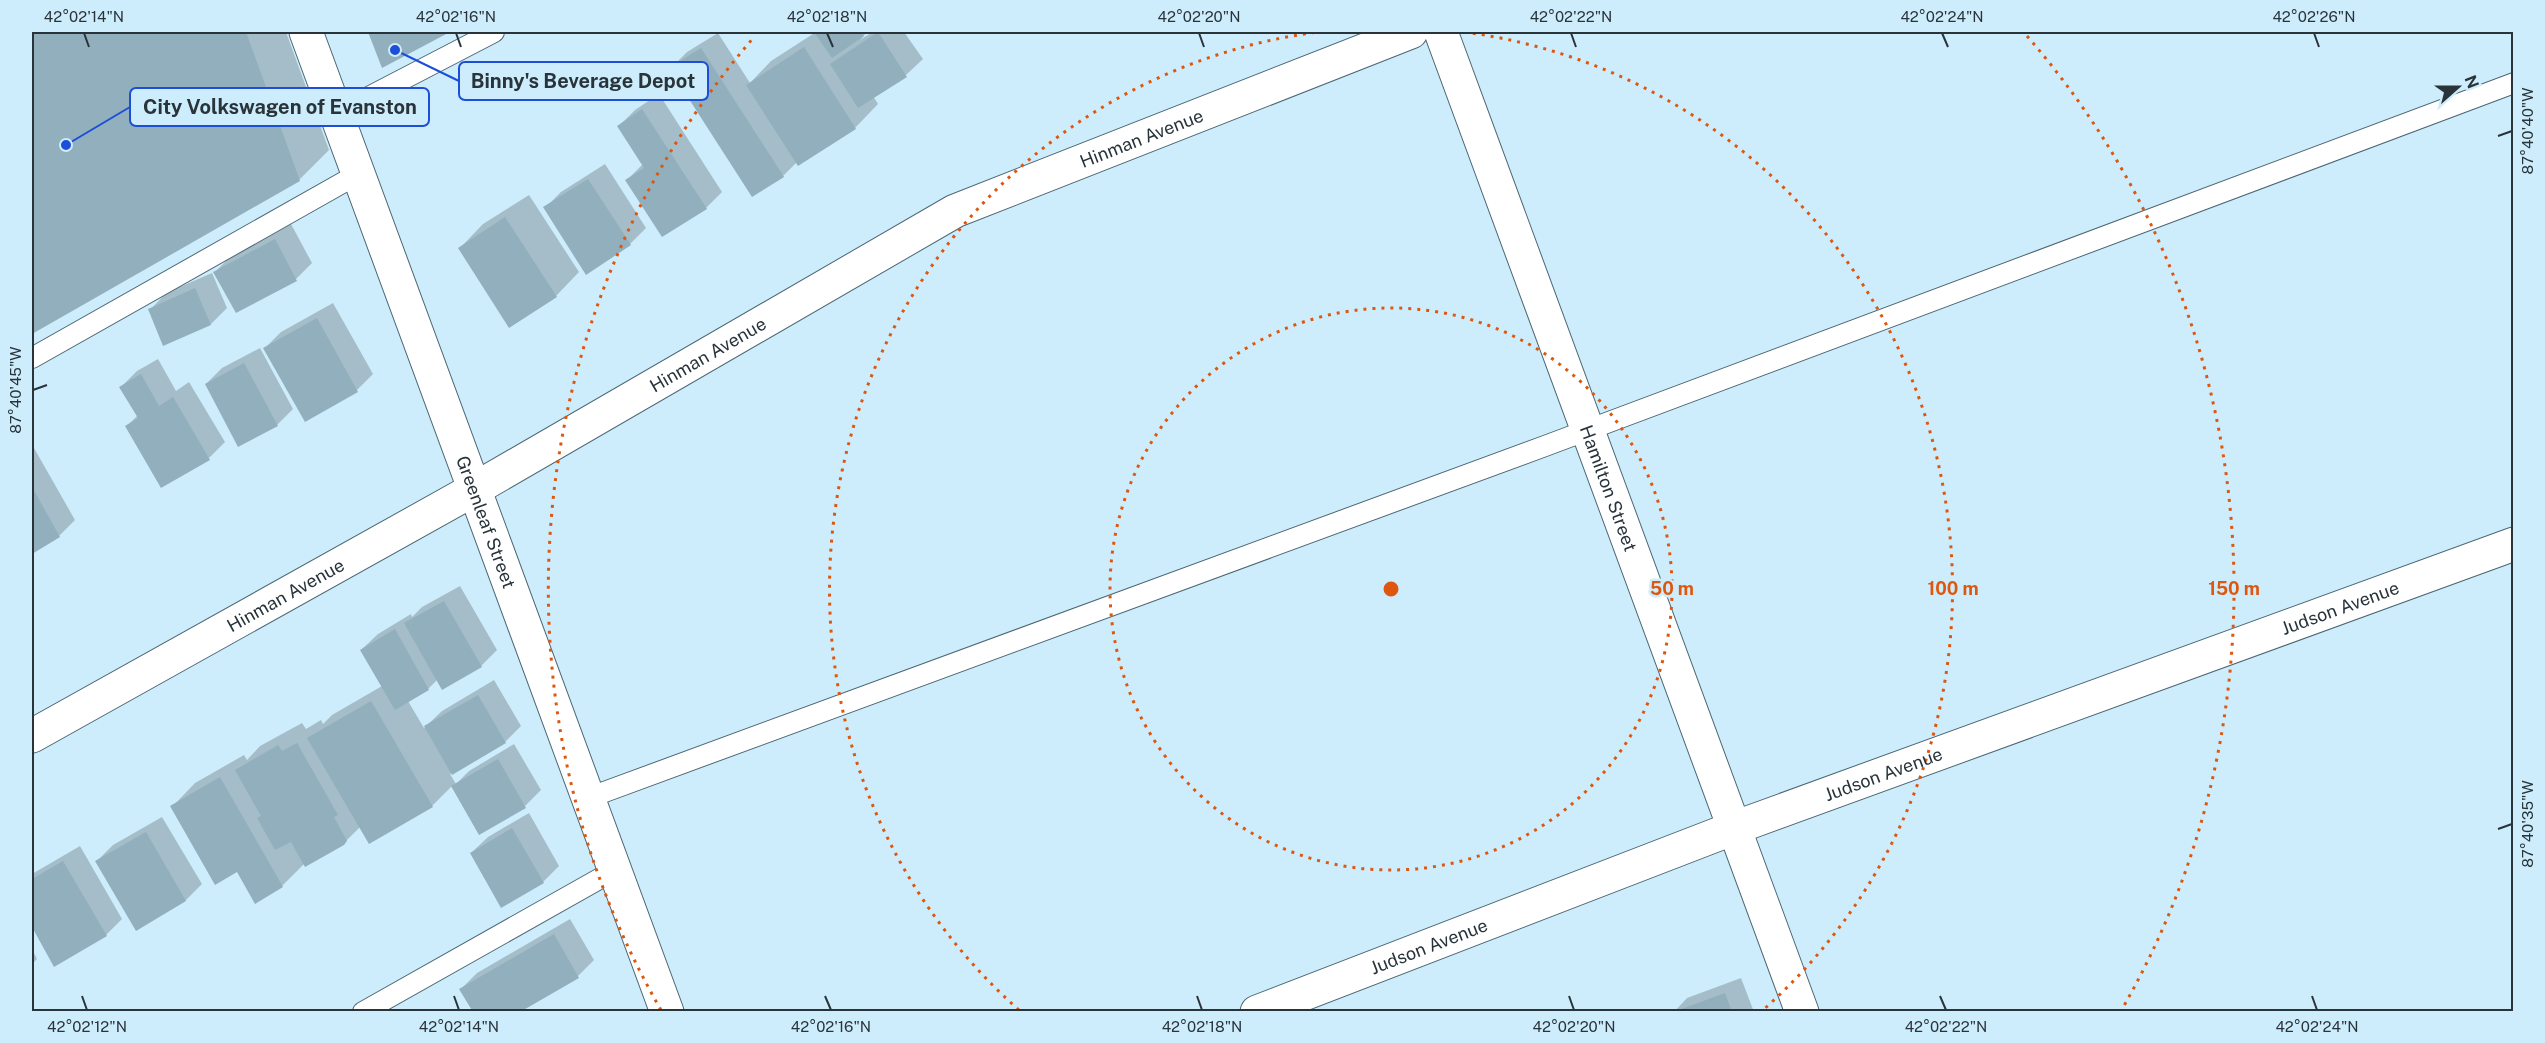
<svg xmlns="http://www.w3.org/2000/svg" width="2545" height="1043" font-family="'Public Sans',sans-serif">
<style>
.shadow{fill:#0003}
.building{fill:#91afbd}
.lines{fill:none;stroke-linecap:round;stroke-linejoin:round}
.service-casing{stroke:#4c6774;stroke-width:22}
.minor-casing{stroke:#4c6774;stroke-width:35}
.service{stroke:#fff;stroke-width:20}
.minor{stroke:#fff;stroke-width:33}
.ticks{fill:none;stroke:#28343a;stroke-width:2}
.ring{fill:none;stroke:#de570e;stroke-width:3;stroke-dasharray:3 6}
.labels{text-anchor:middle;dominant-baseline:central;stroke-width:5;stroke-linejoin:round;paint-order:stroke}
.street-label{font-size:18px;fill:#28343a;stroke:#ceedfc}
.centre{fill:#de570e;stroke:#ceedfc;stroke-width:3}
.ring-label{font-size:18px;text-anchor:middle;font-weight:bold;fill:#de570e;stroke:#ceedfc;stroke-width:5;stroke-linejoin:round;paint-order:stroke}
.leader{fill:none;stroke:#1d4ed8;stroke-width:2}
.callout-dot{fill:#1d4ed8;stroke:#ceedfc;stroke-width:2}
.callout{fill:#ceedfc;stroke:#1d4ed8;stroke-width:2}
.callout-label{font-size:20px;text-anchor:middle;font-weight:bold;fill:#28343a}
.neatline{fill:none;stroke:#28343a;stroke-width:2}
.ticks-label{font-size:15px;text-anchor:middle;fill:#28343a}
</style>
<rect width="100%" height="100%" fill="#ceedfc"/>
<g class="shadow">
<path d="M32 32H286L329 150 299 180 32 332Z"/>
<path d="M369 32H446L382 66Z"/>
<path d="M816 32H867L861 39 873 32H904L923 59 906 75 873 96 878 104 855 128 797 162 783 176 671 68 687 52 718 33 750 83 771 61Z"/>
<path d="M659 94 722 192 706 208 627 180 643 164 619 126 635 110Z"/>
<path d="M605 164 646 228 630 244 545 208 561 192Z"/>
<path d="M529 195 579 272 556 296 460 248 483 224Z"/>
<path d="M291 224 312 263 296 279 215 272 231 256Z"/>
<path d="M212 273 227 308 211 324 164 344 150 310 166 293Z"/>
<path d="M333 303 373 374 357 390 305 420 265 348 281 332Z"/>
<path d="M260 348 293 409 277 425 206 384 222 368Z"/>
<path d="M158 359 176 391 189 382 225 442 209 458 127 426 138 415 121 387 137 371Z"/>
<path d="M34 448 75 520 59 536 32 552V449Z"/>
<path d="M460 586 497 650 481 666 438 679 428 689 408 701 424 728 442 711 494 680 521 726 505 742 450 774 456 784 469 771 514 744 541 790 525 806 452 786 432 806 360 827 343 844 305 863 282 886 255 901 237 870 172 807 195 783 244 755 247 760 260 746 302 723 306 729 321 720 323 724 332 715 382 686 361 650 378 634 411 614 412 617 422 607Z"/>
<path d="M529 813 559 866 543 882 471 853 488 837Z"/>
<path d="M162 817 202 884 186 900 136 929 97 861 113 845Z"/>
<path d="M80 846 122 919 106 935 55 965 32 924V874Z"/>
<path d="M570 919 594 960 578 976 461 989 477 973Z"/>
<path d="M32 949 37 959 32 964Z"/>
<path d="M1741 978 1754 1012H1674L1687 998Z"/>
</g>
<g class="building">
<path d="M32 32H246L300 181 32 334Z"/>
<path d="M368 32H450L382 68Z"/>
<path d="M814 32H861L864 36 832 58Z"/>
<path d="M878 32 907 77 858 108 830 64Z"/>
<path d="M804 47 856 129 798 166 746 85Z"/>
<path d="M701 48 784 177 752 197 669 68Z"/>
<path d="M642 109 707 209 662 237 625 180 644 168 617 126Z"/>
<path d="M588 179 631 245 586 275 543 207Z"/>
<path d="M505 217 557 297 509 328 458 248Z"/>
<path d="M275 239 297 281 236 313 213 272Z"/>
<path d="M195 288 211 325 163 346 148 309Z"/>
<path d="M317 318 358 392 305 422 263 348Z"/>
<path d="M244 363 278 426 238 447 205 384Z"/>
<path d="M141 374 159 406 173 397 210 460 161 488 125 426 138 418 119 387Z"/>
<path d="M32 487 60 537 32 554Z"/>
<path d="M444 601 482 667 442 690 404 623Z"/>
<path d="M395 629 429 690 395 710 360 650Z"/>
<path d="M478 695 506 743 452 775 424 726Z"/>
<path d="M371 701 433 807 369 844 307 738Z"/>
<path d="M297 743 338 815 334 817 347 841 344 845 305 867 291 842 275 850 257 818 261 816 235 770 278 745 282 751Z"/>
<path d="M498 759 526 808 479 835 451 786Z"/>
<path d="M220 777 283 887 255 904 237 872 215 885 170 806Z"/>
<path d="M512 828 544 883 501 908 470 853Z"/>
<path d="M146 832 186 901 136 931 95 861Z"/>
<path d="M63 861 107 936 54 967 32 927V879Z"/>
<path d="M554 934 579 978 520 1012H473L459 989Z"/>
<path d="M1725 993 1732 1012H1676V1011Z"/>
</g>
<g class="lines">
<g class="service-casing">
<g id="service">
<path d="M336 114 494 32"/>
<path d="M32 358 358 174"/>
<path d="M588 798 1545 446 2514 83"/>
<path d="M363 1012 615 870"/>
</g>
</g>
<g class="minor-casing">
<g id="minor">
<path id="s1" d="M306 32 667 1012"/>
<path id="s2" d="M1441 32 1802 1012"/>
<path id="s3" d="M32 736 473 490 955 211 1411 32"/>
<path id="s4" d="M1257 1012 1734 828 2514 544"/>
</g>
</g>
<use href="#service" class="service"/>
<use href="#minor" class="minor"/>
</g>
<path class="ticks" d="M84 33 89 47M456 33 461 47M827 33 833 47M1199 33 1204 47M1571 33 1576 47M1942 33 1948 47M2314 33 2319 47M2498 136 2512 131M33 390 47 385M2498 829 2512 824M82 996 87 1010M454 996 459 1010M825 996 831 1010M1197 996 1202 1010M1569 996 1574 1010M1940 996 1946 1010M2312 996 2317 1010"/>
<g class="ring">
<circle cx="1391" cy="589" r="281"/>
<path d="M1019 1010A562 562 0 0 1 1318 32M1464 32A562 562 0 0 1 1763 1010"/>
<path d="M661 1010A843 843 0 0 1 755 36M2027 36A843 843 0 0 1 2121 1011"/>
</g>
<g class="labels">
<g class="street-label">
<text stroke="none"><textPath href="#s3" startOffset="1262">Hinman Avenue</textPath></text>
<text stroke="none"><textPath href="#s3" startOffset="776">Hinman Avenue</textPath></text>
<text stroke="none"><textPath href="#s2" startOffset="486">Hamilton Street</textPath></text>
<text stroke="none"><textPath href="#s1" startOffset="522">Greenleaf Street</textPath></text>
<text stroke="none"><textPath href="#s3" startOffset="290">Hinman Avenue</textPath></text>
<text stroke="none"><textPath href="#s4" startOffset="1156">Judson Avenue</textPath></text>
<text stroke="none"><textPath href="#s4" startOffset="670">Judson Avenue</textPath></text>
<text stroke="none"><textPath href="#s4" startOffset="184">Judson Avenue</textPath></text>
</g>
</g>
<circle cx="1391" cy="589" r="9" class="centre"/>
<g class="ring-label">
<text x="1672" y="595">50 m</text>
<text x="1953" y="595">100 m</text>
<text x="2234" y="595">150 m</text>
</g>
<path class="leader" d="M395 50L459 81M66 145L130 107"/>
<g class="callout-dot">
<circle cx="395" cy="50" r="6"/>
<circle cx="66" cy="145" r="6"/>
</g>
<g class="callout">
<rect x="459" y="62" width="249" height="38" rx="6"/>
<rect x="130" y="88" width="299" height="38" rx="6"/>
</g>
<g class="callout-label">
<text x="583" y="88">Binny's Beverage Depot</text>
<text x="280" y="114">City Volkswagen of Evanston</text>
</g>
<rect width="2545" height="1043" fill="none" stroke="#ceedfc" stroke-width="66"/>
<g transform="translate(2458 87) rotate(69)" stroke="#ceedfc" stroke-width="4.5" paint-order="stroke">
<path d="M0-4.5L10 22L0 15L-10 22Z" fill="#28343a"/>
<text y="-9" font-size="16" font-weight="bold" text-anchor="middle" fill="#28343a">N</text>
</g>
<rect x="33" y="33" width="2479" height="977" class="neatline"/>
<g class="ticks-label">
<text x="84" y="22">42°02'14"N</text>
<text x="456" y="22">42°02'16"N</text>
<text x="827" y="22">42°02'18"N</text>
<text x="1199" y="22">42°02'20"N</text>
<text x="1571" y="22">42°02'22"N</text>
<text x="1942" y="22">42°02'24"N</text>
<text x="2314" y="22">42°02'26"N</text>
<text transform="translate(2528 131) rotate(-90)" y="5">87°40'40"W</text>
<text transform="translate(16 390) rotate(-90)" y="5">87°40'45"W</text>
<text transform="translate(2528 824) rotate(-90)" y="5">87°40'35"W</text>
<text x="87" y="1032">42°02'12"N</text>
<text x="459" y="1032">42°02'14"N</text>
<text x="831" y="1032">42°02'16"N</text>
<text x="1202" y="1032">42°02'18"N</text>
<text x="1574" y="1032">42°02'20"N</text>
<text x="1946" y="1032">42°02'22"N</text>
<text x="2317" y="1032">42°02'24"N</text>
</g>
</svg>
